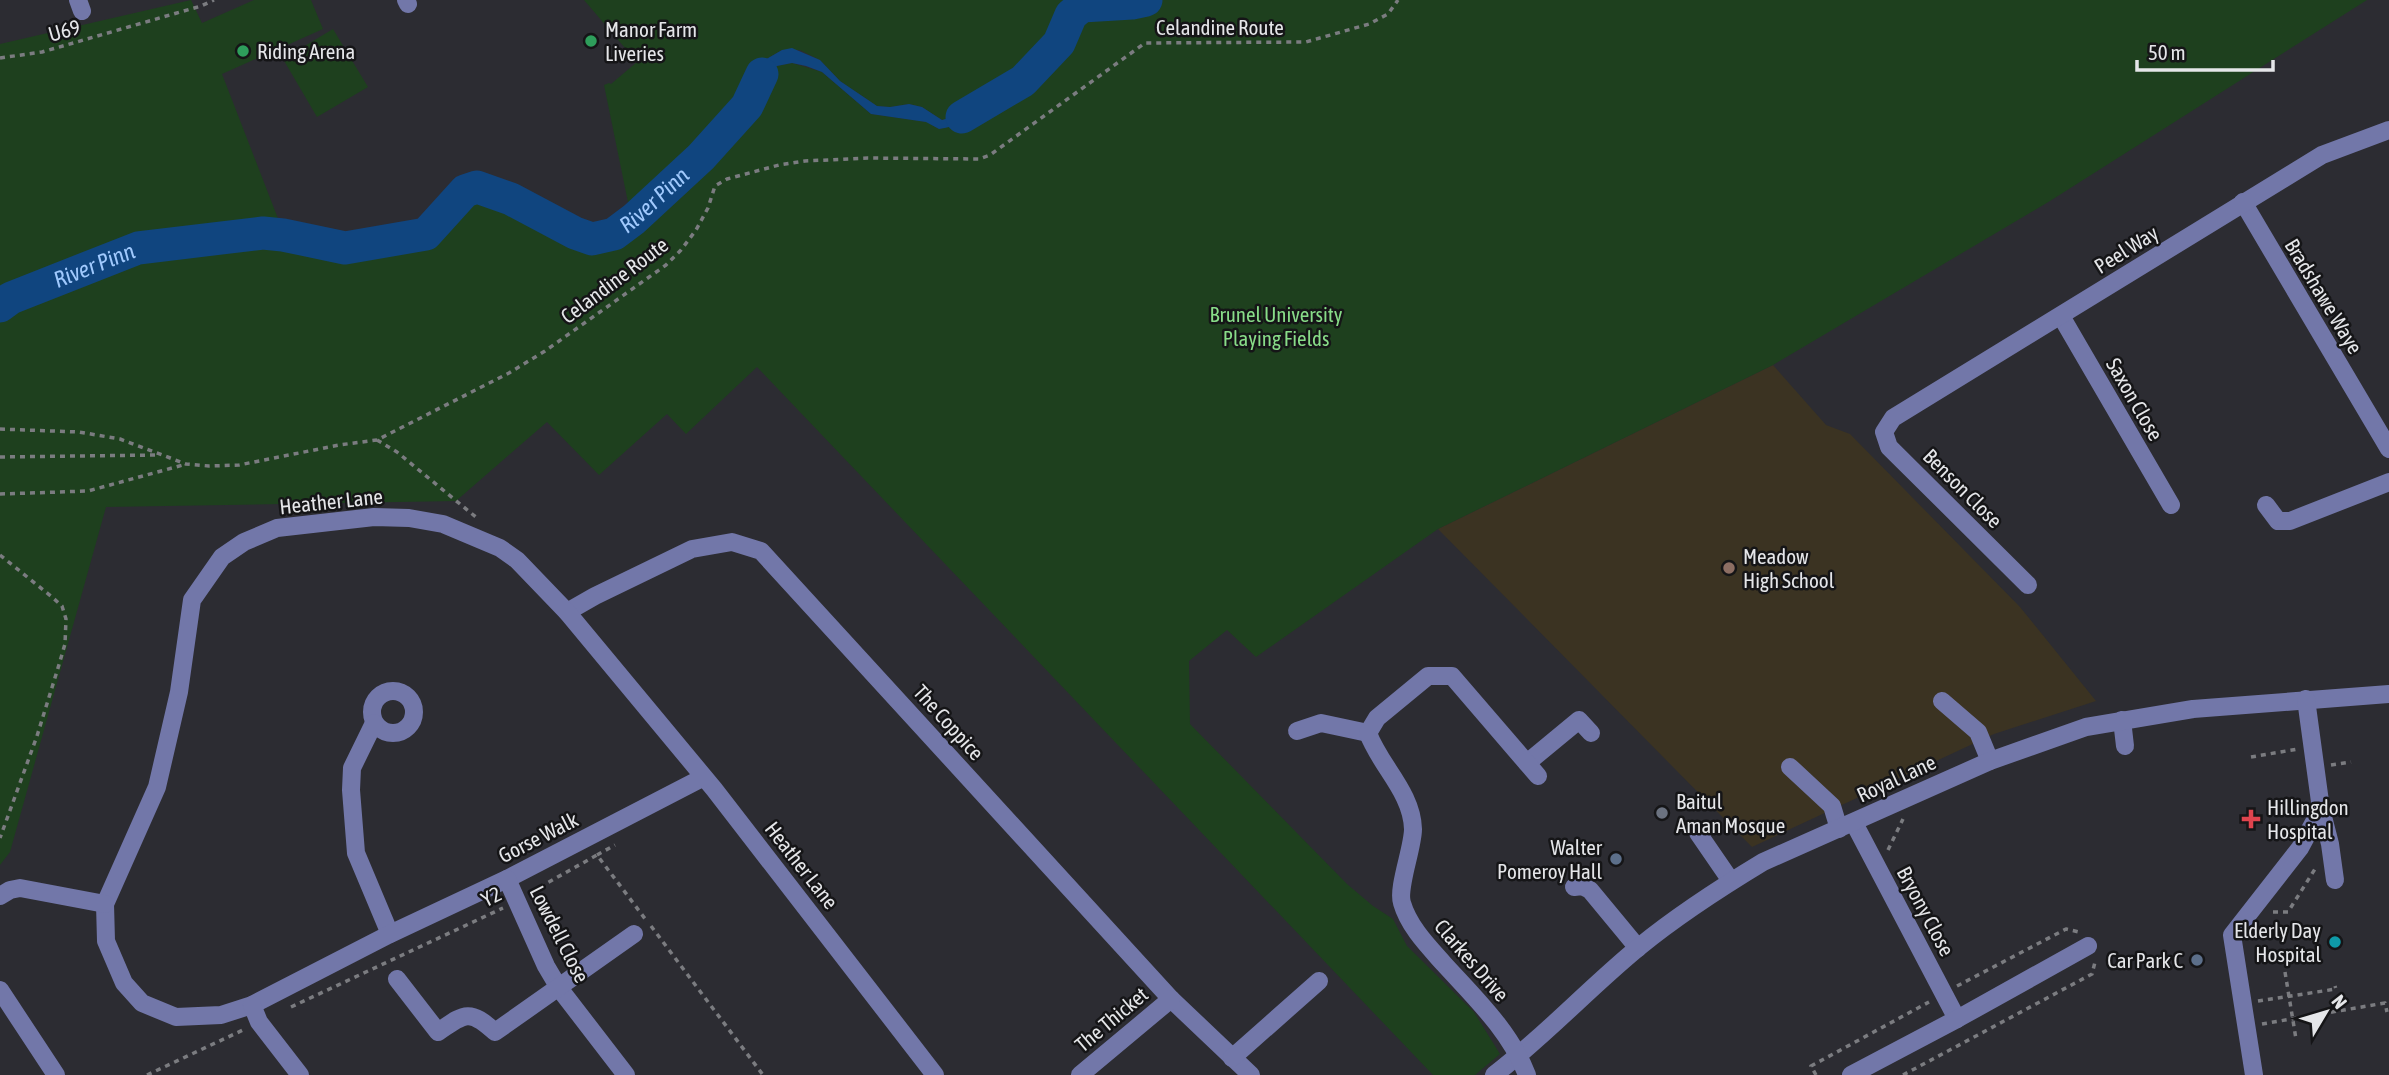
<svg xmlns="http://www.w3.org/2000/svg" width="2389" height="1075" font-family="'Asap Condensed',sans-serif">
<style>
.education{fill:#3b3322}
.green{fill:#1e401e;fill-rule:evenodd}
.water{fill:#10457f}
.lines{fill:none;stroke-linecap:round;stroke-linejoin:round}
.river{stroke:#10457f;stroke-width:33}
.path{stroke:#7b7c80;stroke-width:3.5;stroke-dasharray:5 5;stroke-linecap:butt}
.minor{stroke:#7277a9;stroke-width:18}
.leisure-dot{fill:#2e9e5b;stroke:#151517;stroke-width:2.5}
.education-dot{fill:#8d6e63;stroke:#151517;stroke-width:2.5}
.worship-dot{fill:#6b7280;stroke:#151517;stroke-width:2.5}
.health-dot{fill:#e0444e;stroke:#151517;stroke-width:2.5}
.service-dot{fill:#5c6f8a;stroke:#151517;stroke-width:2.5}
.culture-dot{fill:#0f9aa8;stroke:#151517;stroke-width:2.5}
.labels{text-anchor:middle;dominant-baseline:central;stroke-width:5;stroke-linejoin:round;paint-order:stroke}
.street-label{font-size:21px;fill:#e5e6e9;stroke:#151517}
.poi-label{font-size:21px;fill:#e5e6e9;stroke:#151517;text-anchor:start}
.park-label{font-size:21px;fill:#88dc88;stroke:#151517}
.water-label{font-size:23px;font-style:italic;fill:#a0c9fd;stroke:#151517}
</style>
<rect width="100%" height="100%" fill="#2c2c32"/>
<path class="education" d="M1773 365 1826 425 1850 434 2020 607 2096 701 1994 734 1752 847 1438 529Z"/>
<g class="green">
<path d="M191 0 202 23 254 0H311L323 29 222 74 284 234 347 242 423 230 457 189 478 181 593 232 614 227 630 212 604 85 609 83 611 84 637 62 584 0H2367L2050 201 1773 365 1438 529 1256 657 1227 630 1189 661 1190 724 1347 884 1373 906 1393 919 1407 946 1474 1012 1500 1054 1475 1075H1433L757 367 686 434 667 414 599 475 547 422 456 501 106 507 10 852 0 865V44ZM782 50H800L820 60 840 81 877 106 890 107 909 104 922 107 942 120 963 114 975 104 973 121 939 129 927 122 871 114 822 72 792 63 777 66 768 71 739 113 763 61Z"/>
<path d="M333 29 368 87 317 117 283 59Z"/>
</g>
<path class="water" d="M792 48 820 60 840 81 877 106 890 107 909 104 922 107 942 120 963 114 975 104 999 95C978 120 972 123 939 129L926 122 871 114 822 72 806 66 792 63 777 66 768 71 756 105 738 114 763 61 782 50Z"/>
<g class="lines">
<g class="river">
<path d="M962 117 1023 81 1059 43 1071 15 1082 6 1132 3 1146 0"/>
<path id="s1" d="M0 306 11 298 138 248 263 233 283 235 345 248 426 234 465 191 477 187 511 199 575 233 592 239 614 234 634 219 701 157 747 106 762 74"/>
</g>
<g class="path">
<path d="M0 58 42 52 201 6 214 0"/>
<path d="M0 429 79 432 120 439 186 464 209 466 239 465 339 445 377 440 509 373 545 351 666 265 681 250 696 230 708 208 715 186 727 179 779 165 805 161 868 158 979 159 990 155 1145 43 1306 42 1369 24 1388 14 1398 0"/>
<path d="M377 440 397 452 477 518"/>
<path d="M0 457 157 455"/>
<path d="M0 494 88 491 183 465"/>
<path d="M0 555 52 597 62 606 66 619 65 644 58 668 37 736 0 838"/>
<path d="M2251 757 2298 749"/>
<path d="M2331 765 2351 762"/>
<path d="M1888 850 1903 819"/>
<path d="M597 855 615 845"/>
<path d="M531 892 597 855 646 920"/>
<path d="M2273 912H2288L2315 869"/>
<path d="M651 926 763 1075"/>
<path d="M2285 972 2296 1039"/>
<path d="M1957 986 2066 929 2079 932"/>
<path d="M2258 1001 2336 989 2335 986"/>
<path d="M291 1007 503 908"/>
<path d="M2262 1024 2385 1003 2387 1012"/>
<path d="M147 1075 243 1030"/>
<path d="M1816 1075 1811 1066 1929 1002"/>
<path d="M1903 1075 2092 974 2095 962"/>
</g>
<g class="minor">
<path d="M78 0 82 11"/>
<path d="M406 0 408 4"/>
<path d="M2243 202 2389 449"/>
<path d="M2061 316 2171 505"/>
<path d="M2266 505 2278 521H2290L2389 482"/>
<path d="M2028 585 1889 447 1884 432 1893 418 2322 155 2389 130"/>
<path d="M567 612 595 596 692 549 732 542 761 551 1171 999 1251 1075"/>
<circle cx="393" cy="712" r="21"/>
<path d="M1942 701 1978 732 1990 761"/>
<path d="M2122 720 2125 746"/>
<path d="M374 723 352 768 351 790 356 853 390 934"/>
<path d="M1297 731 1321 723 1368 733"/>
<path d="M1527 763 1579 720 1591 733"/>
<path d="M1790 767 1832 806 1839 829"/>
<path d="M704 777 507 879 390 934 252 1005 221 1015 176 1017 142 1003 124 983 106 941 105 904 157 787 179 692 192 600 222 557 244 542 277 528 374 517 409 518 443 524 500 548 517 560 567 612 704 777 714 789 935 1075"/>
<path d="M2321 809 2330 844 2335 880"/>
<path d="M1854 823 1957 1019"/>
<path d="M1698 833 1731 881"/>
<path d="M507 879 546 966 559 988 626 1075"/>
<path d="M1574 887 1582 886 1590 890 1638 948"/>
<path d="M0 896 10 890 20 888 105 904"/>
<path d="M397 979 438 1032C464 1014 469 1008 495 1032L634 934"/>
<path d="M0 990 56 1075"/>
<path d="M252 1005 259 1022 300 1075"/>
<path d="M1232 1058 1319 981"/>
<path d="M1080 1075 1171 999"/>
<path d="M1494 1075C1545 1036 1589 988 1639 947 1678 915 1720 888 1763 862L1990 761 2086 727 2193 709 2389 694"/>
<path d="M1527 1075C1510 1031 1475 998 1444 964 1428 946 1409 927 1402 903 1397 888 1413 848 1413 829 1412 792 1380 766 1368 733L1377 718 1428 676H1452L1538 776"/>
<path d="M1851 1075 1957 1019 2088 946"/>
<path d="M2254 1075 2232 935 2300 848 2321 809 2306 699"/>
</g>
</g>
<g class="leisure-dot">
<circle cx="591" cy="41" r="7"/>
<circle cx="243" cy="51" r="7"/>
</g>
<circle class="education-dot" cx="1729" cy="568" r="7"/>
<circle class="worship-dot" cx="1662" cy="813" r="7"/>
<path class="health-dot" d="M2247.5 808.5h7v7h7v7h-7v7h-7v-7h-7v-7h7z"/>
<g class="service-dot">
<circle cx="1616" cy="859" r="7"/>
<circle cx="2197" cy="960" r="7"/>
</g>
<circle class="culture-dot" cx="2335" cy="942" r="7"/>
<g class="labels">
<g class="street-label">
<text x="1220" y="27">Celandine Route</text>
<text transform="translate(64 30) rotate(-16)">U69</text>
<text transform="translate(2126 249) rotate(-32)">Peel Way</text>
<text transform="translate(614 280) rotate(-37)">Celandine Route</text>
<text transform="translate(2324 296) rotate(59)">Bradshawe Waye</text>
<text transform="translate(2135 399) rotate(60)">Saxon Close</text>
<text transform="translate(1963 488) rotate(45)">Benson Close</text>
<text transform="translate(331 501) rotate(-6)">Heather Lane</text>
<text transform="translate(949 722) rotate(48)">The Coppice</text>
<text transform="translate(1896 778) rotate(-25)">Royal Lane</text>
<text transform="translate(538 837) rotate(-27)">Gorse Walk</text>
<text transform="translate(802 865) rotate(52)">Heather Lane</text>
<text transform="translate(491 896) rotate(-27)">Y2</text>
<text transform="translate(1926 911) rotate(62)">Bryony Close</text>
<text transform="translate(560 934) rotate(63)">Lowdell Close</text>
<text transform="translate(1472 960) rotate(49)">Clarkes Drive</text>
<text transform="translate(1111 1019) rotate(-40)">The Thicket</text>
</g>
<g class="poi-label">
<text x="605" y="29">Manor Farm<tspan x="605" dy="24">Liveries</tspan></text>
<text x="257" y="51">Riding Arena</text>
<text x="1743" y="556">Meadow<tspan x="1743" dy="24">High School</tspan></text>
<text x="1676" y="801">Baitul<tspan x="1676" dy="24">Aman Mosque</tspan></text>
<text x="2267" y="807">Hillingdon<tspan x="2267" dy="24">Hospital</tspan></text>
<text x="1602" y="847" text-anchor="end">Walter<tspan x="1602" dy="24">Pomeroy Hall</tspan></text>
<text x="2321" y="930" text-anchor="end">Elderly Day<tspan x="2321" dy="24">Hospital</tspan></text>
<text x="2183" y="960" text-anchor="end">Car Park C</text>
</g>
<g class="park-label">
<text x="1276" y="314">Brunel University<tspan x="1276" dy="24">Playing Fields</tspan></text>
</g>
<g class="water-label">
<text stroke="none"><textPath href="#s1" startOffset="714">River Pinn</textPath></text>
<text stroke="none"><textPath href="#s1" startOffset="103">River Pinn</textPath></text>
</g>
</g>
<g transform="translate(2326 1012) rotate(52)" stroke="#151517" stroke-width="5" paint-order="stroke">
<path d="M0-5L12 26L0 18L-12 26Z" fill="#e5e6e9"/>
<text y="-10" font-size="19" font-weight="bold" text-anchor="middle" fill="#e5e6e9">N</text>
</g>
<path d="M2137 60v10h136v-10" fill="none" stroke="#e5e6e9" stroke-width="3.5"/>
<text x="2148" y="60" font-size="21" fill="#e5e6e9" stroke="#151517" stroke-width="5" paint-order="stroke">50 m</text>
</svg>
